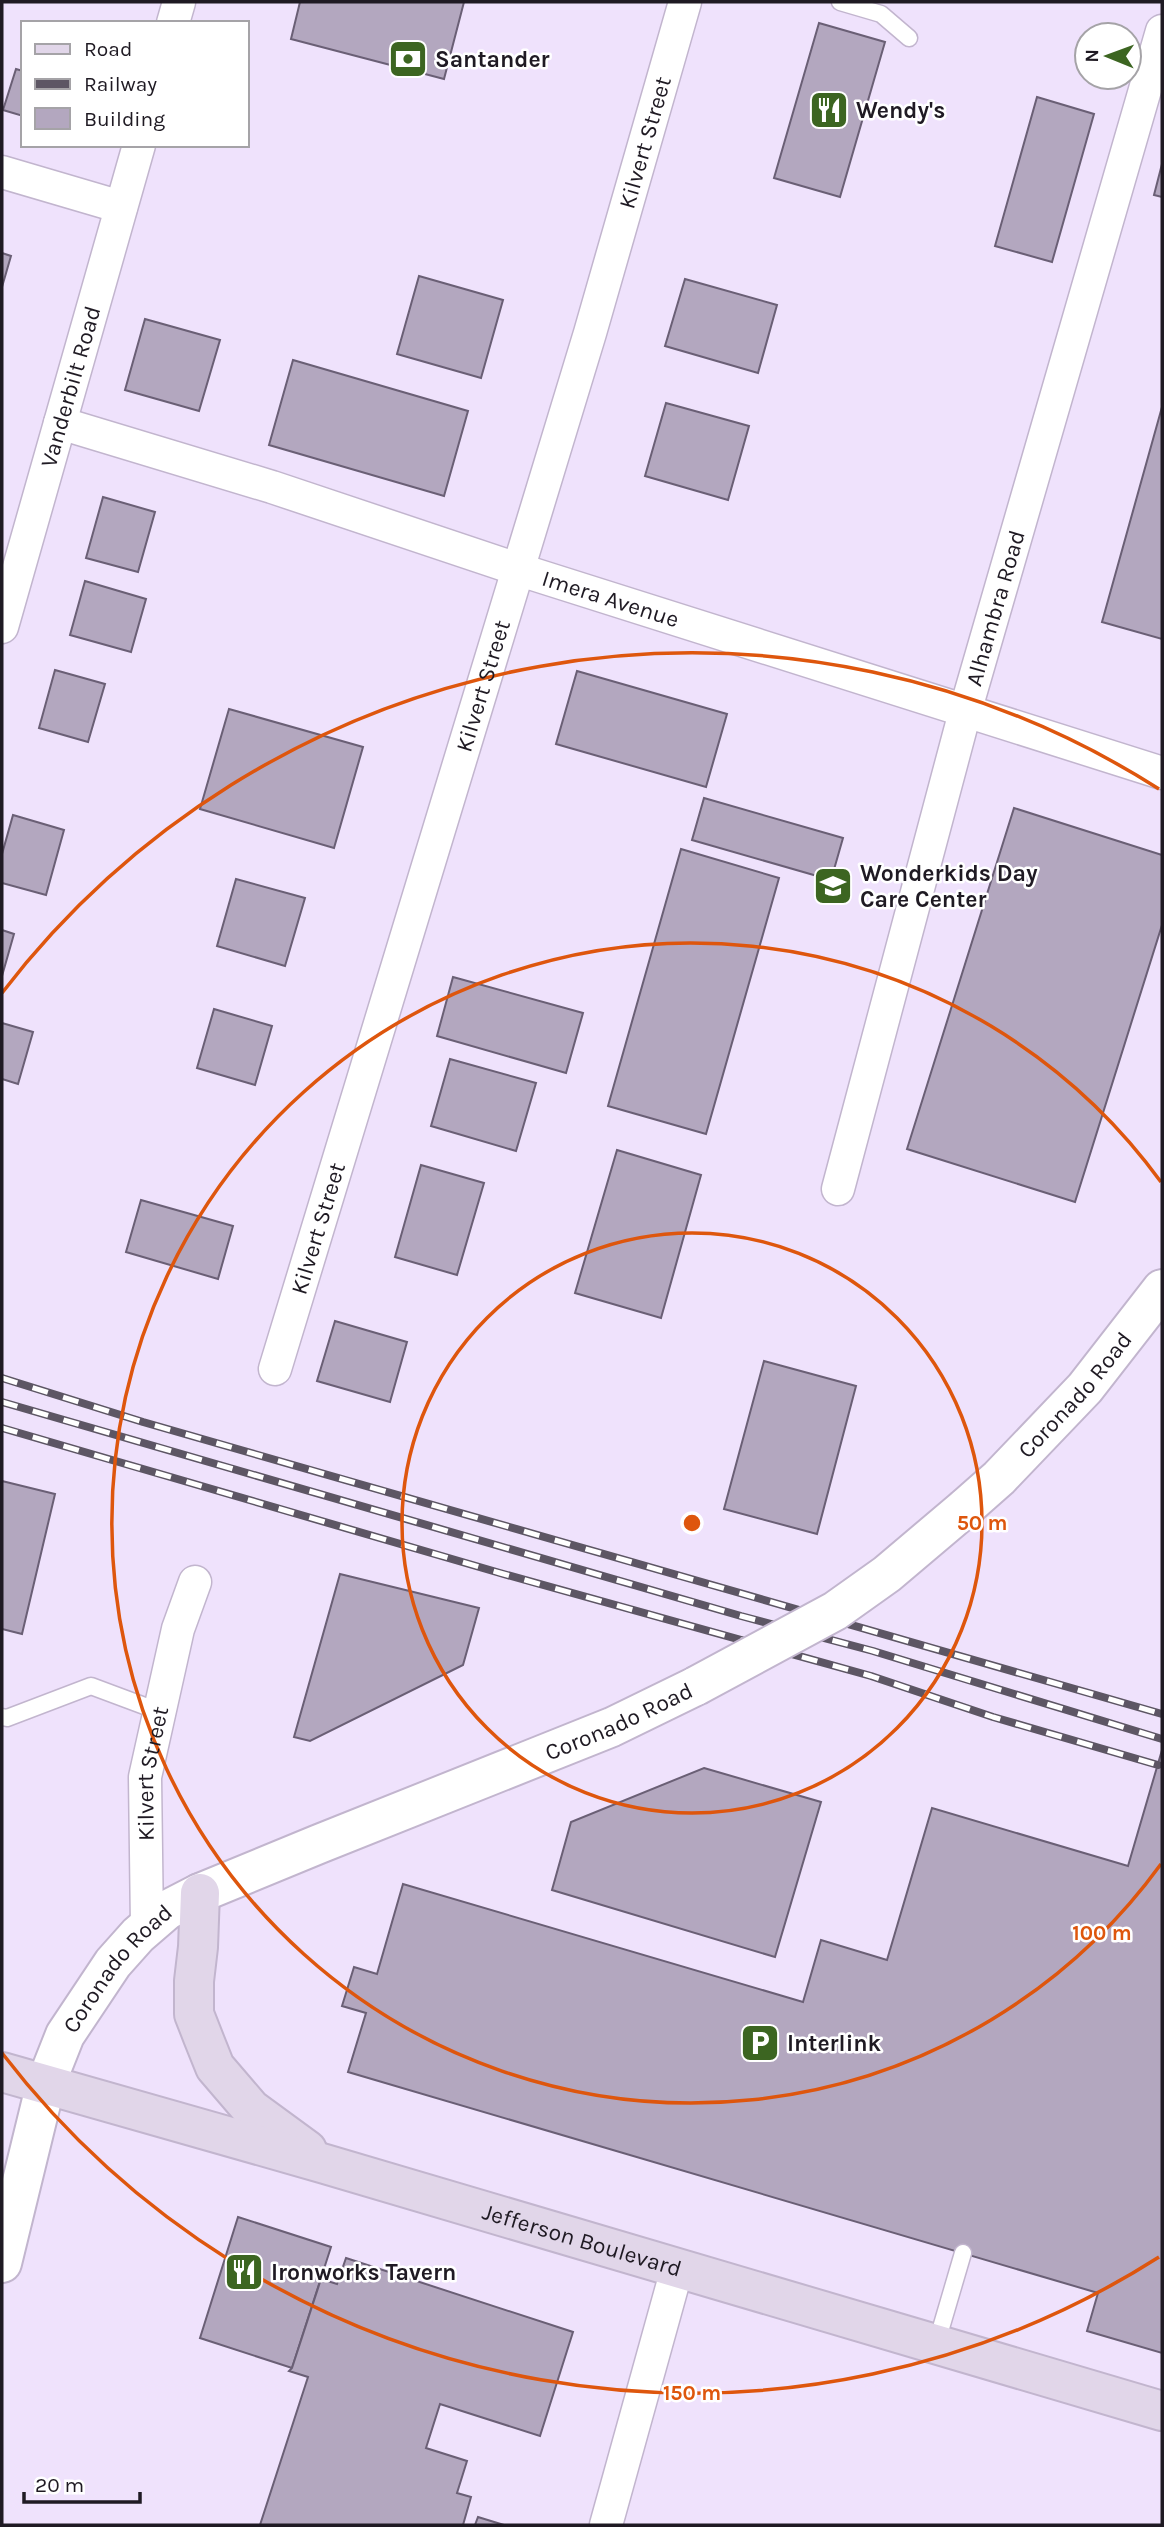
<svg xmlns="http://www.w3.org/2000/svg" width="1164" height="2527" font-family="Karla,sans-serif">
<style>
.building{fill:#b3a7bf;stroke:#6a5f75;stroke-width:2}
.lines{fill:none;stroke-linecap:round;stroke-linejoin:round}
.service-casing{stroke:#c2b5ce;stroke-width:19}
.minor-casing{stroke:#c2b5ce;stroke-width:35}
.tertiary-casing{stroke:#c2b5ce;stroke-width:42}
.secondary-casing{stroke:#c2b5ce;stroke-width:42}
.service{stroke:#fff;stroke-width:16}
.minor{stroke:#fff;stroke-width:32}
.tertiary{stroke:#fff;stroke-width:38}
.secondary{stroke:#e1d6e9;stroke-width:38}
.rail-casing{stroke:#5d5664;stroke-width:8}
.rail{stroke:#fff;stroke-width:5;stroke-dasharray:16;stroke-linecap:butt}
.tertiary-bridge-casing{stroke:#c2b5ce;stroke-width:42;stroke-linecap:butt}
.tertiary-bridge{stroke:#fff;stroke-width:38}
.ring{fill:none;stroke:#de560d;stroke-width:3.5}
.labels{text-anchor:middle;dominant-baseline:central;stroke-width:5;stroke-linejoin:round;paint-order:stroke}
.poi-label{font-size:23px;font-weight:bold;fill:#1f1a23;stroke:#fff;text-anchor:start}
.street-label{font-size:23px;fill:#1f1a23;stroke:#fff}
.centre{fill:#de560d;stroke:#fff;stroke-width:3.5}
.ring-label{font-size:21px;text-anchor:middle;font-weight:bold;fill:#de560d;stroke:#fff;stroke-width:5;stroke-linejoin:round;paint-order:stroke}
</style>
<rect width="100%" height="100%" fill="#efe2fc"/>
<g class="building">
<path d="M300 2H464L444 79 291 39Z"/>
<path d="M819 23 885 42 840 197 774 178Z"/>
<path d="M16 69 23 71V116L3 110Z"/>
<path d="M1037 97 1094 114 1052 262 995 246Z"/>
<path d="M1162 164V197L1154 195Z"/>
<path d="M2 253 11 256 2 287Z"/>
<path d="M419 276 503 300 481 378 397 354Z"/>
<path d="M685 279 777 305 758 373 665 346Z"/>
<path d="M145 319 220 340 199 411 125 390Z"/>
<path d="M293 360 468 411 444 496 269 445Z"/>
<path d="M666 403 749 426 728 500 645 476Z"/>
<path d="M1162 407V639L1102 622Z"/>
<path d="M103 497 155 512 138 572 86 558Z"/>
<path d="M85 581 146 599 131 652 70 635Z"/>
<path d="M55 670 105 684 88 742 39 728Z"/>
<path d="M577 671 727 714 706 787 556 744Z"/>
<path d="M229 709 363 747 334 848 200 809Z"/>
<path d="M704 798 843 838 831 880 692 840Z"/>
<path d="M1014 808 1162 855V925L1075 1202 907 1149Z"/>
<path d="M13 815 64 830 46 895 2 883V854Z"/>
<path d="M681 849 779 878 706 1134 608 1106Z"/>
<path d="M236 879 305 898 285 966 217 946Z"/>
<path d="M2 930 14 934 2 976Z"/>
<path d="M453 977 583 1013 566 1073 437 1036Z"/>
<path d="M214 1009 272 1026 255 1085 197 1068Z"/>
<path d="M2 1023 33 1032 18 1084 2 1079Z"/>
<path d="M450 1059 536 1083 516 1151 431 1126Z"/>
<path d="M617 1150 701 1175 661 1318 575 1293Z"/>
<path d="M421 1165 484 1183 457 1275 395 1257Z"/>
<path d="M141 1200 233 1226 218 1279 126 1252Z"/>
<path d="M335 1321 407 1342 390 1402 317 1381Z"/>
<path d="M764 1361 856 1386 817 1534 724 1509Z"/>
<path d="M2 1481 55 1494 22 1634 2 1629Z"/>
<path d="M340 1574 479 1608 463 1665 310 1741 294 1737Z"/>
<path d="M1162 1750V2353L1087 2331 1098 2293 348 2072 366 2013 342 2006 354 1967 377 1974 403 1884 803 2002 821 1940 887 1960 932 1808 1128 1866Z"/>
<path d="M704 1768 821 1802 775 1957 552 1890 571 1822Z"/>
<path d="M238 2217 331 2247 292 2368 200 2338Z"/>
<path d="M346 2258 573 2332 540 2436 440 2404 426 2448 467 2461 457 2493 471 2497 463 2525H260L308 2377 289 2371 292 2368 321 2279 337 2284Z"/>
<path d="M478 2517 504 2525H475Z"/>
</g>
<g class="lines">
<g class="service-casing">
<g id="service">
<path d="M840 2 881 14 909 38"/>
<path d="M2 1717 7 1718 91 1686 158 1711"/>
<path d="M936 2345 963 2253"/>
</g>
</g>
<g class="minor-casing">
<g id="minor">
<path d="M173 23 179 2"/>
<path d="M2 172 121 207"/>
<path id="s1" d="M60 423 272 487 517 569 1162 773"/>
<path id="s2" d="M2 627 139 145"/>
<path id="s3" d="M838 1189 965 712 1162 31"/>
<path id="s4" d="M275 1369 590 333 685 2"/>
<path id="s5" d="M147 1927 145 1777 178 1629 195 1582"/>
<path d="M606 2525 677 2269"/>
</g>
</g>
<g class="tertiary-casing">
<g id="tertiary">
<path id="s6" d="M965 1508 999 1478 1085 1388 1162 1289"/>
<path id="s7" d="M2 2263 46 2083 65 2035 113 1963 138 1935 167 1910 200 1893 319 1844 612 1727 696 1686"/>
</g>
</g>
<g class="secondary-casing">
<g id="secondary">
<path d="M200 1893 198 1947 194 1981V2014L203 2037 215 2067 251 2109 307 2150"/>
<path id="s8" d="M2 2072 325 2164 1162 2411"/>
</g>
</g>
<use href="#service" class="service"/>
<use href="#minor" class="minor"/>
<use href="#tertiary" class="tertiary"/>
<use href="#secondary" class="secondary"/>
<g class="rail-casing">
<g id="rail">
<path d="M2 1378 143 1422 1162 1714"/>
<path d="M2 1402 741 1616 873 1651 1162 1739"/>
<path d="M2 1428 500 1573 871 1676 993 1717 1158 1765"/>
</g>
</g>
<use href="#rail" class="rail"/>
<g class="tertiary-bridge-casing">
<path id="tertiary-bridge" d="M696 1686 835 1611 887 1574 965 1508"/>
</g>
<use href="#tertiary-bridge" class="tertiary-bridge"/>
</g>
<g class="ring">
<circle cx="692" cy="1523" r="290"/>
<path d="M1161 1864A580 580 0 1 1 1161 1182"/>
<path d="M1159 2257A870 870 0 0 1 2 2053M2 993A870 870 0 0 1 1159 789"/>
</g>
<defs>
<g id="bank-square" transform="scale(2.0125)"><rect x="-9" y="-9" width="18" height="18" rx="4" fill="#3c6521" stroke="#fff"/><path d="M-6-4H6V4H-6ZM0-2.3a2.3 2.3 0 1 0 0 4.6a2.3 2.3 0 1 0 0-4.6Z" fill="#fff"/></g>
<g id="restaurant-square" transform="scale(2.0125)"><rect x="-9" y="-9" width="18" height="18" rx="4" fill="#3c6521" stroke="#fff"/><path d="M-5-6h1v4h1v-4h1v4h1v-4h1v5L-1.5 .5V6h-2V.5L-5-1ZM5-6V6H3V1.5H1.5Q1.5-4 5-6Z" fill="#fff"/></g>
<g id="school-square" transform="scale(2.0125)"><rect x="-9" y="-9" width="18" height="18" rx="4" fill="#3c6521" stroke="#fff"/><path d="M0-5L7-2L0 1L-7-2ZM-4 1L0 2.5L4 1V4Q0 6-4 4Z" fill="#fff"/></g>
<g id="parking-square" transform="scale(2.0125)"><rect x="-9" y="-9" width="18" height="18" rx="4" fill="#3c6521" stroke="#fff"/><path d="M-3.5-5.5H1a3.5 3.5 0 0 1 0 7H-1V5.5H-3.5ZM-1-3.4V-.6H.8a1.4 1.4 0 0 0 0-2.8Z" fill="#fff"/></g>
</defs>
<g fill-rule="evenodd">
<use href="#bank-square" x="408" y="59"/>
<use href="#restaurant-square" x="829" y="110"/>
<use href="#school-square" x="833" y="886"/>
<use href="#parking-square" x="760" y="2043"/>
<use href="#restaurant-square" x="244" y="2272"/>
</g>
<g class="labels">
<g class="poi-label">
<text x="435" y="59">Santander</text>
<text x="856" y="110">Wendy's</text>
<text x="860" y="873">Wonderkids Day<tspan x="860" dy="26">Care Center</tspan></text>
<text x="787" y="2043">Interlink</text>
<text x="271" y="2272">Ironworks Tavern</text>
</g>
<g class="street-label">
<text stroke="none"><textPath href="#s4" startOffset="1281">Kilvert Street</textPath></text>
<text stroke="none"><textPath href="#s2" startOffset="250">Vanderbilt Road</textPath></text>
<text stroke="none"><textPath href="#s1" startOffset="578">Imera Avenue</textPath></text>
<text stroke="none"><textPath href="#s3" startOffset="602">Alhambra Road</textPath></text>
<text stroke="none"><textPath href="#s4" startOffset="714">Kilvert Street</textPath></text>
<text stroke="none"><textPath href="#s4" startOffset="147">Kilvert Street</textPath></text>
<text stroke="none"><textPath href="#s6" startOffset="158">Coronado Road</textPath></text>
<text stroke="none"><textPath href="#s7" startOffset="889">Coronado Road</textPath></text>
<text stroke="none"><textPath href="#s5" startOffset="154">Kilvert Street</textPath></text>
<text stroke="none"><textPath href="#s7" startOffset="322">Coronado Road</textPath></text>
<text stroke="none"><textPath href="#s8" startOffset="604">Jefferson Boulevard</textPath></text>
</g>
</g>
<circle cx="692" cy="1523" r="10" class="centre"/>
<g class="ring-label">
<text x="982" y="1530">50 m</text>
<text x="1102" y="1940">100 m</text>
<text x="692" y="2400">150 m</text>
</g>
<rect width="1164" height="2527" fill="none" stroke="#1f1a23" stroke-width="7"/>
<rect x="21" y="21" width="228" height="126" fill="#ffffff" stroke="#a5a3a7" stroke-width="2"/>
<rect x="35" y="44" width="35" height="10" fill="#e1d6e9" stroke="#a5a3a7" stroke-width="2"/>
<text x="84" y="56" font-size="21" fill="#1f1a23">Road</text>
<rect x="35" y="79" width="35" height="10" fill="#5d5664" stroke="#a5a3a7" stroke-width="2"/>
<text x="84" y="91" font-size="21" fill="#1f1a23">Railway</text>
<rect x="35" y="108" width="35" height="21" fill="#b3a7bf" stroke="#a5a3a7" stroke-width="2"/>
<text x="84" y="126" font-size="21" fill="#1f1a23">Building</text>
<g transform="translate(1108 56) rotate(271)"><circle r="33" fill="#ffffff" stroke="#a5a3a7" stroke-width="2"/>
<path d="M0-5L12 26L0 18L-12 26Z" fill="#3c6521"/>
<text y="-10" font-size="19" font-weight="bold" text-anchor="middle" fill="#1f1a23">N</text>
</g>
<path d="M24 2492v10h116v-10" fill="none" stroke="#1f1a23" stroke-width="3.5"/>
<text x="35" y="2492" font-size="21" fill="#1f1a23" stroke="#ffffff" stroke-width="5" paint-order="stroke">20 m</text>
</svg>
